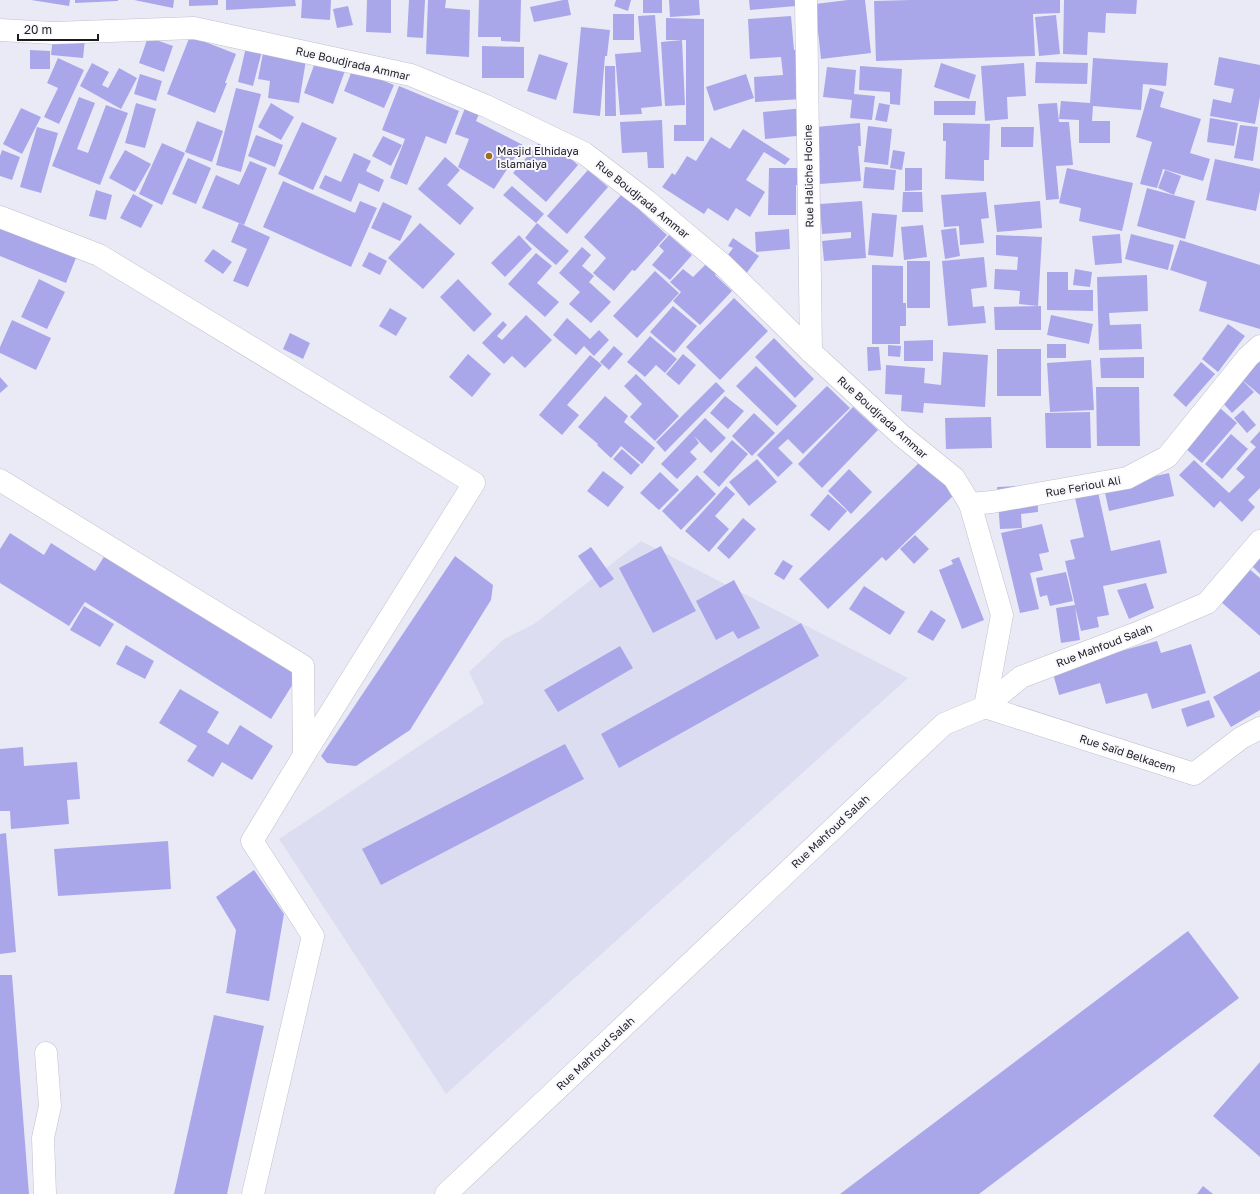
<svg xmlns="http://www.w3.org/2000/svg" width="1260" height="1194" font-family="'Golos Text',sans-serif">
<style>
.built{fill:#ddddf1}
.building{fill:#a9a7e9}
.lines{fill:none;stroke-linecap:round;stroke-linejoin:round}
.minor-casing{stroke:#c0c0cc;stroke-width:23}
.minor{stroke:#fff;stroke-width:22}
.poi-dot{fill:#9d6e21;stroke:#f8f8fd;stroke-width:1.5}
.labels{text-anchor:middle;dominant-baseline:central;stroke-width:4;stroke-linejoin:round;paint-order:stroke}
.street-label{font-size:11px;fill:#1c1c20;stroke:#f8f8fd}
.poi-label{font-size:11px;fill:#1c1c20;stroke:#f8f8fd;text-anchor:start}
</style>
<rect width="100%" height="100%" fill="#eaeaf7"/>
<path class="built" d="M641 541 908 678 446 1094 279 839 484 703 469 672 504 639 534 624Z"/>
<g class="building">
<path d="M31 0H70L69 6Z"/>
<path d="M75 0H118V1L75 3Z"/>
<path d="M134 0H174L173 8Z"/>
<path d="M189 0H218V5L189 6Z"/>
<path d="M226 0H295L296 6 226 10Z"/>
<path d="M302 0H331L330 20 301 18Z"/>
<path d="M367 0H391V33L366 32Z"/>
<path d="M409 0H425L423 38 407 37Z"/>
<path d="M428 0H446L445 8 470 10 469 57 426 54Z"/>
<path d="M479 0H521L520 42 501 41V37H478Z"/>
<path d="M563 0H568L571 15 534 22 530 7Z"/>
<path d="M616 0H631L628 11 614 6Z"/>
<rect x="643" y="0" width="19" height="13"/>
<path d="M669 0H699L700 15 670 17Z"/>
<path d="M749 0H796V6L750 10Z"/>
<path d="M848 0H865L871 53 821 59 815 4Z"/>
<path d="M911 0H1060V13L1033 14 1035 56 876 61 874 1Z"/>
<path d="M1064 0H1137L1136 14 1106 13 1105 33 1088 32 1087 55 1063 54Z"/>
<path d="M348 6 353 25 337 28 333 9Z"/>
<rect x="613" y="14" width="21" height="26"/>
<path d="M655 15 662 106 641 108 642 114 620 115 615 54 641 52 638 16Z"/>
<path d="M1056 15 1060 54 1039 56 1035 17Z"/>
<path d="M791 16 794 50H799L802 99 755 102 754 77 783 75 781 57 750 59 748 19Z"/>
<path d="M666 18 704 19V141H674V125H686V40H666Z"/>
<path d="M581 27 610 30 607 56H605L600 116 573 113Z"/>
<path d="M53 36 85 39 83 58 51 55Z"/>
<path d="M190 36 236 54 225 83H227L215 113 167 94Z"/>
<path d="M148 37 173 46 164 72 139 63Z"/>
<path d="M682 40 685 105 665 106 661 42Z"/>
<path d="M482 46 524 47V78H482Z"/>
<path d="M246 47 262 51 253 86 238 82Z"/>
<path d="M30 50 50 51V69H30Z"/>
<path d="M263 53 306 60 299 103 268 98 270 81 258 79Z"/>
<path d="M539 54 568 63 556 100 527 91Z"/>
<path d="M317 57 346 68 333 104 304 93Z"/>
<path d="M1219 57 1260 65V97L1255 124 1210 116 1213 99 1231 103 1234 89 1214 85Z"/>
<path d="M58 58 84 70 59 124 44 117 58 88 47 83Z"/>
<path d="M1093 58 1168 63 1166 86 1143 84 1141 110 1093 106 1092 121H1110V143H1079V120L1059 119 1061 101 1090 103Z"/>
<path d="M1036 62 1088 63 1087 84 1035 83Z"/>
<path d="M92 63 109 72 102 85 108 88 119 68 137 78 121 109 80 86Z"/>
<path d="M941 63 976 75 969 99 934 87Z"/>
<path d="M1024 63 1026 96 1007 97 1008 119 985 121 981 66Z"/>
<path d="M605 66H615L616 116H605Z"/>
<path d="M860 66 902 69 900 105 890 104V92L859 90Z"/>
<path d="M827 67 856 70 854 94 875 96 872 120 850 118 852 100 823 97Z"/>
<path d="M353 68 394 85 384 108 344 91Z"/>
<path d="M140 74 162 81 156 101 134 94Z"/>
<path d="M746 74 754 98 714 111 706 87Z"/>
<path d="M399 86 459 111 446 144 426 136 407 185 390 178 405 139 382 130Z"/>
<path d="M236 88 261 94 241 172 216 165Z"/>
<path d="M1150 88 1164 92 1160 107 1201 119 1190 153 1210 159 1203 181 1163 169 1157 188 1140 184 1152 142 1136 137Z"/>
<path d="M79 97 95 103 77 149 88 153 106 105 128 113 100 185 52 166Z"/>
<path d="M934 101H976L975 115H934Z"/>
<path d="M136 103 156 109 145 148 125 143Z"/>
<path d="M271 103 294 117 281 140 258 127Z"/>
<path d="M879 103 890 105 887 122 875 120Z"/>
<path d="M1057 103 1059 122H1069L1073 165 1056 166 1059 199 1046 200 1038 104Z"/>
<path d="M21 108 41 117 22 154 3 144Z"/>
<path d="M465 108 479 114 476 121 523 145 494 189 458 167 469 139 455 134Z"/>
<path d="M804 108 807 135 765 139 763 112Z"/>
<path d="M1210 118 1238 123 1234 146 1207 142Z"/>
<path d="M662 120 664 168H648L647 152 622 153 620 122Z"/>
<path d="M197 121 223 131 212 162 185 152Z"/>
<path d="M302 122 337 138 313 190 278 174Z"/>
<path d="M860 123 861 146H858L861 181 820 184 816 127Z"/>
<path d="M943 123 990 124 989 160H984V181L945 179 946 141H943Z"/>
<path d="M1240 125 1258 127 1253 161 1234 158Z"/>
<path d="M868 126 892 129 888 165 864 162Z"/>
<path d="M37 127 58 133 41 193 20 187Z"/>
<path d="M1001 127H1034L1033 147H1001Z"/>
<path d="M743 129 790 159 785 165 764 152 746 180 765 192 750 217 736 208 728 221 708 208 704 214 662 187 672 173 675 175 687 156 696 161 711 137 730 149Z"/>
<path d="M256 135 283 145 275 167 248 156Z"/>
<path d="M383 136 402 145 391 166 372 156Z"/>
<path d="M545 136 578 165 546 202 513 173Z"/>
<path d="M162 143 185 153 162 205 139 194Z"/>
<path d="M2 150 20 157 12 180 0 176V156Z"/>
<path d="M125 150 151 164 135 192 109 178Z"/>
<path d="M893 150 905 152 902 170 890 168Z"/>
<path d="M354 153 371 161 366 171 384 180 379 192 359 183 351 202 319 188 325 175 341 182Z"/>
<path d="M445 157 460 170 447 185 474 208 460 225 418 189Z"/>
<path d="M188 158 211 168 196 204 172 194Z"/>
<path d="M1215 159 1260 169V191L1256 211 1206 200Z"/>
<path d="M250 161 267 168 244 225 202 208 216 175 239 185Z"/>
<path d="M865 167 896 170 894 190 863 188Z"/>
<path d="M769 168H801V185H796V215H768Z"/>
<path d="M905 168H922V190L905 191Z"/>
<path d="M1067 168 1133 183 1122 231 1079 221 1081 208 1059 203Z"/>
<path d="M588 170 608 187 567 234 547 216Z"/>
<path d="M1165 170 1181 176 1174 195 1158 188Z"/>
<path d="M283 181 355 213 360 201 377 208 351 267 263 227Z"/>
<path d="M512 186 544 214 536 223 503 195Z"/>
<path d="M1147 188 1195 201 1185 239 1137 226Z"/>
<path d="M96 190 112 195 106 220 89 216Z"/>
<path d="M903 192H922L923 212H902Z"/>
<path d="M986 192 989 218 981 219 984 243 960 245 959 226 944 227 941 195Z"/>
<path d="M133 194 153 205 141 228 120 218Z"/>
<path d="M622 194 667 235 635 271 632 270 614 291 593 273 606 258 584 237Z"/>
<path d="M862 201 866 258 824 261 822 241 851 238V232L822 234 820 204Z"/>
<path d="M1040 201 1042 228 997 232 994 205Z"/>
<path d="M383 202 412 216 400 241 371 228Z"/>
<path d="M872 213 897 215 893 257 868 255Z"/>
<path d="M0 221 78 253 66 283 0 256Z"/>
<path d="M239 223 270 237 248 287 233 281 247 249 231 242Z"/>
<path d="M420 223 455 254 423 289 388 258Z"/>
<path d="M537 223 569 251 556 265 525 238Z"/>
<path d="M923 225 927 257 904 260 901 227Z"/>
<path d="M956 228 960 256 945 259 941 230Z"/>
<path d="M789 229 790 249 756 252 755 232Z"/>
<path d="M1120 234 1122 263 1095 265 1092 236Z"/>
<path d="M1131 234 1174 245 1168 270 1125 259Z"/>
<path d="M519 235 532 249 505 277 491 263Z"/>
<path d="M669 235 692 255 670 280 652 265 664 251 659 246Z"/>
<path d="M996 235 1042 237 1038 306 1019 304 1020 291 994 289 995 269 1017 270 1018 257 996 255Z"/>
<path d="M733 238 759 256 743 278 722 263 733 248 728 246Z"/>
<path d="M1180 240 1260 265V329L1199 311 1207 282 1170 270Z"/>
<path d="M582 247 591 255 582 266 594 276 589 282 611 302 591 323 569 304 580 292 559 273Z"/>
<path d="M213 249 232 262 223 274 204 261Z"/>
<path d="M369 252 387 261 380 275 362 266Z"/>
<path d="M536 253 552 266 537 283 559 302 545 317 508 284Z"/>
<path d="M984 257 987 287 971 289 973 307 984 306 986 323 948 326 942 261Z"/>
<rect x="907" y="261" width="23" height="47"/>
<path d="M706 264 717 273 715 275 732 291 700 325 673 301 681 292 670 282 683 269 693 277Z"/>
<path d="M872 265 903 266V303H906V326H900V344H872Z"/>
<path d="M1075 269 1092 272 1090 287 1073 285Z"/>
<path d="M655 271 679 293 637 338 613 316Z"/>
<path d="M1047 272H1068V290H1093V311L1047 310Z"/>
<path d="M1147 275 1148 311 1109 313 1110 325 1141 324 1142 349 1099 350 1097 277Z"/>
<path d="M39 279 65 292 47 329 21 317Z"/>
<path d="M458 279 492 314 474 332 440 297Z"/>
<path d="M734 298 768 331 720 380 686 347Z"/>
<path d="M673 306 697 326 674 353 650 332Z"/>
<path d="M1041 306V330H995L994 307Z"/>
<path d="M390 308 407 318 396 336 379 326Z"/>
<path d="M526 315 552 340 525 368 512 356 504 364 482 343 503 321 507 325 497 336 502 340Z"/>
<path d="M1051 315 1093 324 1089 344 1047 335Z"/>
<path d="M567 318 590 339 599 330 609 340 594 356 584 346 576 355 553 335Z"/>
<path d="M12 320 51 338 36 370 0 353V347Z"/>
<path d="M1228 324 1245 336 1218 372 1202 359Z"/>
<path d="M290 333 310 343 303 359 283 349Z"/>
<path d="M650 336 677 359 665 373 656 365 645 377 627 362Z"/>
<path d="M774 338 814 379 795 398 755 357Z"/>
<path d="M933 340V361H904V341Z"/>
<rect x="1047" y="344" width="19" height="14"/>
<path d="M888 345 901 346 900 357 888 356Z"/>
<path d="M614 346 623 354 609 370 600 362Z"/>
<path d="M867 347H879L881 370 868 371Z"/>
<rect x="997" y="349" width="44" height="47"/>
<path d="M943 352 988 355 985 407 924 403 923 413 901 411 902 395 885 394 886 365 925 368 924 383 941 385Z"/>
<path d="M468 354 491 374 472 397 449 377Z"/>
<path d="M683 354 696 365 679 385 666 374Z"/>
<path d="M590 355 602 365 567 405 579 415 562 435 539 415Z"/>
<path d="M1144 357V378H1101L1100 358Z"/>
<path d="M1260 357V395L1241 379Z"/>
<path d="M1091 360 1094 410 1050 412 1047 363Z"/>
<path d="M1201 362 1215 374 1186 407 1173 395Z"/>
<path d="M756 366 797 406 777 426 736 386Z"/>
<path d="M636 374 679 416 655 441 630 417 642 404 624 386Z"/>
<path d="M0 377 8 386 0 393Z"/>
<path d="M1242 380 1254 392 1232 413 1221 401Z"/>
<path d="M716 382 725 391 665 452 656 442Z"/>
<path d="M827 386 850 408 803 454 788 439 778 448 793 463 778 477 757 455Z"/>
<path d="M1096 387H1139L1140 446H1097Z"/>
<path d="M605 396 628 416 624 422 655 448 642 464 621 446 611 458 597 445 598 444 578 427Z"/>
<path d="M725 396 744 411 728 429 710 413Z"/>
<path d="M853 407 878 430 822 488 798 464Z"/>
<path d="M1220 408 1237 423 1202 463 1185 448Z"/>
<path d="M1243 410 1256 425 1247 433 1234 418Z"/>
<path d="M1090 412 1091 448H1046L1045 413Z"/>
<path d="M754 413 775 433 752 456 732 436Z"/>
<path d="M991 417 992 448 946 449 945 418Z"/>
<path d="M705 418 726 438 711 453 694 436 699 443 690 452 697 459 677 479 661 464Z"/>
<path d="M1260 431V488L1248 500 1255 507 1242 522 1220 501 1214 508 1179 475 1194 460 1229 493 1245 477 1236 469 1256 447 1250 442Z"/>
<path d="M1231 434 1248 449 1222 479 1205 464Z"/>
<path d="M732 440 748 454 719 487 703 472Z"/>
<path d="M622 449 640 465 631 475 613 459Z"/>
<path d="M757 459 777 482 749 506 729 482Z"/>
<path d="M922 460 955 494 886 561 882 557 828 609 799 579Z"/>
<path d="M849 469 872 492 851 514 828 491Z"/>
<path d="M603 471 624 487 608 507 587 491Z"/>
<path d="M660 472 679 490 659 510 640 493Z"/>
<path d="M1169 473 1174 496 1109 511 1104 488Z"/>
<path d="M697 475 716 494 681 530 662 511Z"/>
<path d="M1037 485 1038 512 1021 514 1022 528 1000 529 997 487Z"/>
<path d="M726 486 735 494 715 516 729 529 709 552 685 531Z"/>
<path d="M1098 492 1111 551 1160 540 1167 573 1103 586 1109 615 1097 617 1099 627 1081 631 1075 607 1080 640 1061 643 1056 608 1075 605 1065 561 1075 559 1070 540 1084 537 1075 498Z"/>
<path d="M828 494 847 511 829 531 810 515Z"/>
<path d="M743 518 756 529 729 559 717 548Z"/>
<path d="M1042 524 1049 552 1039 554 1043 570 1030 573 1039 609 1020 613 1001 533Z"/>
<path d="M10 533 44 555 51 543 95 571 107 552 298 676 271 719 85 602 69 626 0 583V549Z"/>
<path d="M915 535 929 549 914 564 900 549Z"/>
<path d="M661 546 696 611 653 633 619 568Z"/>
<path d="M591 547 614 579 600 588 578 556Z"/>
<path d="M455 556 493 585 491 600 410 730 356 766 327 763 321 756Z"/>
<path d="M959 557 984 620 962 629 939 570 953 564 951 560Z"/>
<path d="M1260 558V574L1252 566Z"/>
<path d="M783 560 793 566 784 580 774 574Z"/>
<path d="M1248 568 1260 578V636L1220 601Z"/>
<path d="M1066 572 1073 601 1050 606 1047 595 1040 597 1036 578Z"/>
<path d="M734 580 760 628 738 639 733 631 716 640 696 601Z"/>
<path d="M1146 583 1154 608 1129 619 1117 590Z"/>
<path d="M864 586 905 612 890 635 849 609Z"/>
<path d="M84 606 114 624 100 647 70 630Z"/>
<path d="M931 610 946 620 933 641 917 632Z"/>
<path d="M801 623 819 656 619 768 601 734Z"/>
<path d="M1157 641 1161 653 1191 644 1206 693 1152 709 1147 693 1106 704 1100 683 1059 695 1052 670Z"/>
<path d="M126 645 154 661 145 679 116 664Z"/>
<path d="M620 646 633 668 558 712 544 690Z"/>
<path d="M1260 671V710L1231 727 1213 697Z"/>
<path d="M180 689 219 712 207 732 228 745 240 725 273 746 252 780 222 762 213 777 187 761 197 746 159 723Z"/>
<path d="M1209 700 1215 717 1187 727 1181 709Z"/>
<path d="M565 744 584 779 381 885 362 849Z"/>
<path d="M23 747 24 766 77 762 80 799 67 800 69 824 11 829 10 811H0V749Z"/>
<path d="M6 833 16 952 0 954V834Z"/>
<path d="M168 841 171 889 58 896 54 849Z"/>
<path d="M254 870 284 914 269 1001 226 993 236 930 216 897Z"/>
<path d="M1188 931 1239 998 979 1194H840Z"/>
<path d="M0 975H12L29 1194H0Z"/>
<path d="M214 1015 264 1026 227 1194H174Z"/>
<path d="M1260 1062V1157L1213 1116Z"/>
<path d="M1203 1186 1213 1194H1197Z"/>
</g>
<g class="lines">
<g class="minor-casing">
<g id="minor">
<path d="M806 0 811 352"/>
<path d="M0 30 53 33 194 28 411 75 486 106 584 153 647 201 723 265 811 352 901 435 954 478 970 504 1002 615 985 707 1194 774 1241 738 1260 728"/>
<path d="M0 217 99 255 474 483 304 755 252 841 313 936 253 1194"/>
<path d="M0 480 303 666 304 755"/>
<path d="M970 504 992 502 1127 478 1167 457 1248 357 1260 346"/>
<path d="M45 1194 43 1138 50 1106 46 1053"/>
<path d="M446 1194 944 724 985 707 1021 677 1137 633 1207 603 1260 541"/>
</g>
</g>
<use href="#minor" class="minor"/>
</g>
<circle class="poi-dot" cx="489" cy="156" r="4"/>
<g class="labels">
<g class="street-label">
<text transform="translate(353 63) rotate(13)">Rue Boudjrada Ammar</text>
<text transform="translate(808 176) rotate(-91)">Rue Haliche Hocine</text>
<text transform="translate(643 199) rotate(39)">Rue Boudjrada Ammar</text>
<text transform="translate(883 417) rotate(42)">Rue Boudjrada Ammar</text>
<text transform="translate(1083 486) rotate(-10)">Rue Ferioul Ali</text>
<text transform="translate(1104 645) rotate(-21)">Rue Mahfoud Salah</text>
<text transform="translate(1128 753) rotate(18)">Rue Saïd Belkacem</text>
<text transform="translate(830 831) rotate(-43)">Rue Mahfoud Salah</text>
<text transform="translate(595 1053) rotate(-43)">Rue Mahfoud Salah</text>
</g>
<g class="poi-label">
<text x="497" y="150">Masjid Elhidaya<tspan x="497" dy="13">Islamaiya</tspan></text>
</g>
</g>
<path d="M18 34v6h80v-6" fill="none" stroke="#1c1c20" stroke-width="2"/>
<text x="24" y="34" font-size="12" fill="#1c1c20" stroke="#f8f8fd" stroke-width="3" paint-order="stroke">20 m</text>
</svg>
